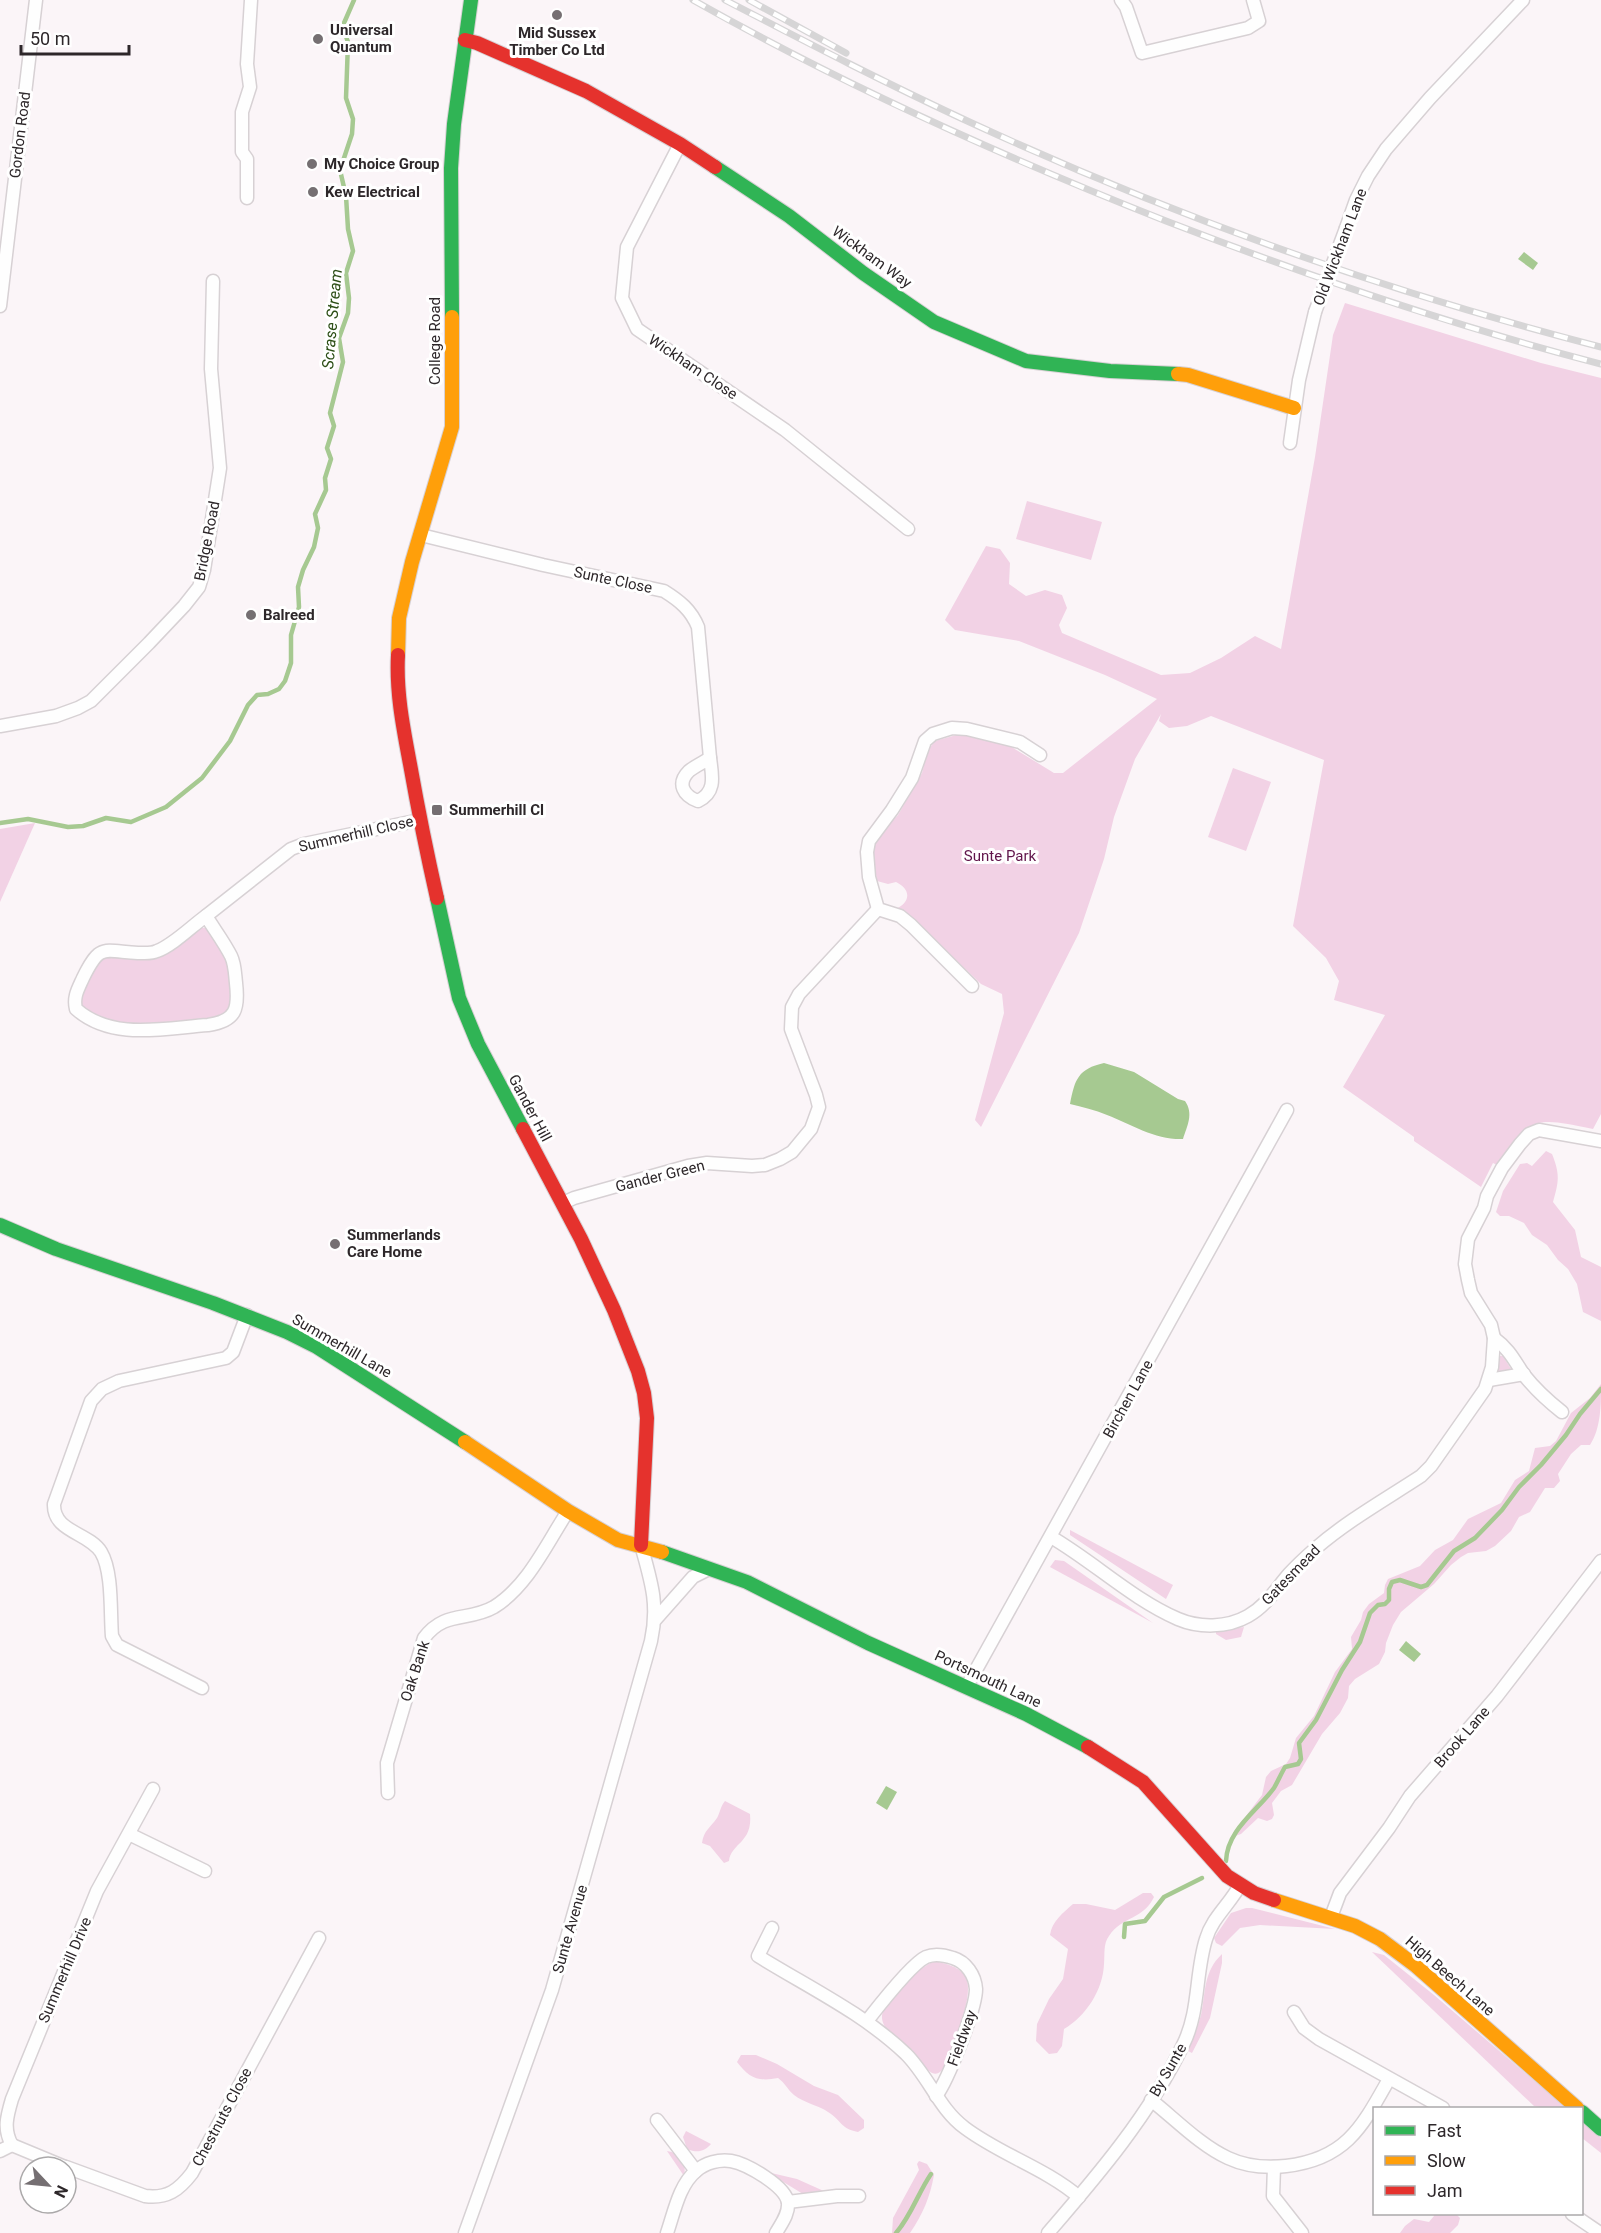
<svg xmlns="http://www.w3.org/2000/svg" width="1601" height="2233" font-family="Roboto,sans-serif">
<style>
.green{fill:#f2d2e5}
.water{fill:#a6c991}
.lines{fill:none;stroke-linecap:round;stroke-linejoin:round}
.stream{stroke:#a6c991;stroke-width:4.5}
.street-casing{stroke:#d7d1d4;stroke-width:15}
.fast-casing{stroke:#d7d1d4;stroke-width:16}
.slow-casing{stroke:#d7d1d4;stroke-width:16}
.jam-casing{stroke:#d7d1d4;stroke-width:16}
.street{stroke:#fefefe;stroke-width:12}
.fast{stroke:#30b455;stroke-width:14}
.slow{stroke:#ff9f0a;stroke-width:14}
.jam{stroke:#e5322d;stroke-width:14}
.rail-casing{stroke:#d6d5d6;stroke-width:7}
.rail{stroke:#fff;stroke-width:4.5;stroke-dasharray:14;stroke-linecap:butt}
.street-bridge-casing{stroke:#d7d1d4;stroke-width:15;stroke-linecap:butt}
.street-bridge{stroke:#fefefe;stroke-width:12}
.poi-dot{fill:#756f72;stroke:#fff;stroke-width:2}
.labels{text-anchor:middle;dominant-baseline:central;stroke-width:6;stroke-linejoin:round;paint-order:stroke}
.poi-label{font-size:15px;font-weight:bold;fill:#2d272a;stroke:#fff;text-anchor:start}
.street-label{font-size:15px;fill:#2d272a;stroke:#fff}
.park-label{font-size:15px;fill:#60154b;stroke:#fff}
.water-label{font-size:16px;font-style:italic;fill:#2d4f17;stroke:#fff}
</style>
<rect width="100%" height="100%" fill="#fbf5f8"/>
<g class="green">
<path d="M1345 303 1541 363 1601 378V1114L1593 1129C1537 1117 1529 1115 1497 1165L1493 1163 1481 1187 1414 1141V1137L1343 1087 1385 1015 1334 1000 1339 981 1326 958 1293 926 1324 760 1211 716 1187 726 1169 728 1159 721 1161 714 1135 759 1114 817 1104 859 1079 933 981 1127 975 1120 1004 1013 1002 994 981 984 914 920 896 909C911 902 911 889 896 882L888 884 877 881 873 856 875 845 881 833 898 815 922 773 928 750 935 741 960 734 1010 746 1054 773H1063L1157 699 1105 675 1019 641 955 630 945 620 986 546 1000 549 1010 563 1009 584 1026 596 1045 590 1062 595 1067 608 1059 625 1062 633 1161 675 1190 673 1221 658 1255 636 1281 649 1315 457 1333 335Z"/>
<path d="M1027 501 1102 522 1091 560 1016 539Z"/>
<path d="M1233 768 1271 782 1246 851 1208 837Z"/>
<path d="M35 823 0 902V829Z"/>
<path d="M199 928H207L226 956 233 997 229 1010 216 1020 127 1027 89 1015 82 1006 81 993 96 963 107 954 157 959 172 951Z"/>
<path d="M1546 1151 1552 1154C1560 1174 1559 1181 1553 1202L1575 1230 1581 1257 1601 1267V1321L1583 1312 1577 1284 1568 1269 1558 1260 1547 1245 1532 1235 1524 1223 1509 1216H1500L1496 1212 1503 1191 1520 1164 1527 1163 1532 1166Z"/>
<path d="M1499 1356H1503L1511 1369 1510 1371 1500 1373 1498 1372Z"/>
<path d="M1601 1384C1601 1406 1601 1428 1590 1445H1581L1571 1454 1558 1474 1560 1481 1554 1488H1545L1530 1512 1519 1517 1511 1531 1495 1546 1486 1551 1468 1553 1461 1557 1451 1565 1434 1584 1401 1612 1393 1625 1386 1643 1385 1652 1379 1664 1355 1679 1349 1686 1348 1698 1340 1713 1322 1734 1292 1785 1281 1791 1272 1803 1274 1815 1272 1819 1267 1821 1258 1818 1241 1834 1235 1836 1233 1833 1262 1795 1266 1777 1271 1771 1286 1764 1290 1758 1296 1738 1314 1716 1335 1672 1352 1649 1351 1637 1361 1620 1363 1612 1369 1604 1384 1593 1385 1585 1388 1579 1420 1566 1435 1550 1453 1540 1468 1519 1501 1503 1515 1480 1529 1471 1535 1448 1550 1446 1556 1441 1571 1413 1590 1398Z"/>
<path d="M1070 1530 1173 1585 1166 1599 1070 1535Z"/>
<path d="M1055 1560 1064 1561 1153 1623 1050 1567Z"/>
<path d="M1244 1627 1241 1637 1226 1640 1216 1634V1632Z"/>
<path d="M725 1801 750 1814C753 1843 731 1843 729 1861L724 1863 710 1846 702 1843C704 1830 710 1828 717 1818 720 1813 720 1807 725 1801Z"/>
<path d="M1143 1893H1151L1154 1897C1143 1920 1122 1916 1109 1936 1103 1944 1105 1954 1104 1964 1103 1990 1086 2016 1064 2029L1062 2046 1057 2053 1049 2054 1036 2041 1037 2024 1049 1999 1063 1979 1068 1949 1050 1935C1052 1921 1063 1913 1073 1904H1086L1115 1910Z"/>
<path d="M1246 1908H1252L1335 1929 1260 1925 1240 1928 1222 1946 1216 1943 1214 1938 1231 1913Z"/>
<path d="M1372 1952 1384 1955 1434 1995 1566 2108H1545L1534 2106Z"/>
<path d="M1222 1954V1963L1210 2018 1192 2053 1188 2051C1193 2039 1198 2027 1201 2015 1206 1992 1203 1972 1222 1954Z"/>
<path d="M934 1961C946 1964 960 1966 966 1978 975 1997 951 2049 944 2068 940 2072 938 2075 932 2073 926 2070 921 2061 916 2056 907 2046 893 2038 885 2027 884 2025 882 2021 882 2018 880 2002 920 1967 934 1961Z"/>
<path d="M741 2055H756L777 2064 814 2086 838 2095 864 2120V2128L858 2132C841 2129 841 2120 828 2112 818 2105 804 2103 794 2095 787 2089 786 2084 778 2078 758 2082 749 2078 737 2062Z"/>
<path d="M1582 2122 1601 2138V2153L1582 2138Z"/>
<path d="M686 2131 711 2144C704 2152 697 2153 687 2149L683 2137Z"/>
<path d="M667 2151C680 2153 687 2163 684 2176Z"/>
<path d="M919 2161 927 2164 934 2175C930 2197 923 2214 910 2233H892L893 2218 919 2170 917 2164Z"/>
<path d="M767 2172 797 2179 826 2192 803 2194Z"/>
<path d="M1433 2214H1456L1460 2218 1458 2225 1450 2233H1400L1405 2226 1414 2219 1429 2222 1434 2216Z"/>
</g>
<g class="water">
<path d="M1524 252 1538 263 1533 270 1518 259Z"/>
<path d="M1104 1063 1134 1072 1178 1099 1185 1101C1194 1114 1187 1126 1183 1139 1156 1140 1132 1125 1107 1115 1095 1110 1082 1107 1070 1104 1075 1079 1078 1069 1104 1063Z"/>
<path d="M1406 1641 1421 1654 1414 1662 1399 1650Z"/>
<path d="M886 1786 897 1792 887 1810 876 1803Z"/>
</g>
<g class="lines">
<g class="stream">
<path d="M0 823 28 819 68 827 83 826 106 818 131 822 166 807 202 778 230 741 248 705 257 695 268 694 279 689 285 681 291 663V635L299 607 298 587 303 570 314 547 318 528 315 514 326 490 325 478 331 459 327 448 334 426 330 413 343 362 339 338 348 313 349 298 346 273 353 251 348 229 346 196 340 170 352 134 353 119 346 98 348 42 344 31V23L354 0"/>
<path d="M1226 1861C1227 1830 1257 1811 1274 1788 1278 1781 1281 1774 1285 1767L1298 1764 1301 1759 1299 1743 1316 1720 1342 1670 1360 1642 1370 1613 1378 1605 1385 1604 1389 1600V1589L1392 1582 1400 1580 1421 1587 1427 1585 1454 1551 1475 1538 1502 1510 1519 1487 1541 1465 1566 1435 1580 1414 1601 1389"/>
<path d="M1124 1937 1125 1924 1145 1921 1164 1897 1202 1878"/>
<path d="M896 2233C911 2216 918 2193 931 2174"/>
</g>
<g class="street-casing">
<g id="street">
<path d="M1121 0 1126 7 1142 53 1248 28 1259 21 1253 0"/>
<path d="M680 144 627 247 622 298 637 329 785 430 908 529"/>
<path d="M247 198V159L242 152V112L250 87 247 64 251 0"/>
<path d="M1346 228 1356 200 1368 176 1386 149 1430 98 1523 0"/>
<path d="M0 306 36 0"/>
<path d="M1290 443 1299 380 1315 312"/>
<path d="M421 535 543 565 664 591C680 601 691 610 698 627L710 758"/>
<path d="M0 726 56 716 78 708 91 701 149 643 184 606 199 587 204 570 220 468 211 369 213 281"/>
<path d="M710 758C712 775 717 792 698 801 684 796 676 784 689 771 695 766 704 762 710 758Z"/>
<path d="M206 916C214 929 224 942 231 956 235 964 235 974 236 983 239 1009 236 1021 208 1025 164 1028 112 1041 76 1009 73 997 78 989 83 978 100 943 103 951 138 953 145 953 151 954 157 951 172 946 192 926 206 916Z"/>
<path d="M206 916 291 849 304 844 420 820"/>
<path d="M972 986 911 925 900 916 878 909 869 877 867 852 869 841 892 810 912 778 925 741 933 734 952 728 967 729 1020 742 1040 755"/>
<path d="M563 1203 574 1198 688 1166 707 1163 752 1166 765 1165 780 1159 792 1152 811 1129 819 1107 816 1095 791 1029 792 1007 799 994 878 909"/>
<path d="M1494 1338C1509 1349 1514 1360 1524 1375 1535 1389 1548 1401 1562 1412"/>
<path d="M1489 1380 1524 1374"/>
<path d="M1051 1537C1094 1562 1132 1599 1178 1619 1199 1628 1227 1628 1248 1616 1266 1606 1276 1589 1289 1574 1297 1565 1307 1556 1316 1548 1347 1521 1386 1499 1421 1476L1431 1466 1485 1389 1492 1367 1494 1338 1491 1325 1471 1293 1468 1280 1465 1264 1468 1239 1484 1208 1487 1196 1502 1168 1520 1144 1529 1134 1539 1130 1601 1141"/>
<path d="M655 1620 693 1577 709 1569"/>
<path d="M967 1686 1287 1110"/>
<path d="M202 1688 117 1645 112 1636C110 1613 113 1572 101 1552 88 1532 53 1532 54 1504L91 1401 102 1389 119 1381 226 1358 233 1352 247 1315"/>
<path d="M388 1793 387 1763 424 1638C445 1610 468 1622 494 1607 528 1586 547 1543 568 1511"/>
<path d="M129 1834 205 1871"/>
<path d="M1331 1917 1340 1893 1389 1828 1410 1796 1497 1696 1601 1561"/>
<path d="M772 1928 758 1956C808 1987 863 2013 906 2054 929 2077 939 2109 965 2128 1001 2155 1045 2168 1079 2197"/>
<path d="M1294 2012 1304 2028 1319 2039 1443 2108"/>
<path d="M867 2021C878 2007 911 1964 926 1957 935 1953 944 1955 953 1958 966 1962 975 1975 976 1989 976 2009 948 2080 936 2096"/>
<path d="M1151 2100C1174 2118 1201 2146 1228 2158 1245 2166 1267 2168 1286 2166 1346 2159 1362 2127 1389 2079"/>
<path d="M657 2120 696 2171"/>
<path d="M12 2145 65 2167"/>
<path d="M0 2151 12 2145C3 2129 7 2116 12 2099L97 1891 153 1789"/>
<path d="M66 2167 145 2196C167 2199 179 2190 192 2173L319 1938"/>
<path d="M1274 2167 1273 2196 1302 2233"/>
<path d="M788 2202 837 2196H859"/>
<path d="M1572 2214 1600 2233"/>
<path d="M465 2233 552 1990 651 1641C659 1604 651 1581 641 1545"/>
<path d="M667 2233C674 2213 679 2185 696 2171 705 2163 719 2159 731 2161 747 2164 786 2186 788 2203 789 2214 781 2224 776 2233"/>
<path d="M1048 2233C1098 2175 1150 2114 1183 2045 1200 2011 1195 1974 1206 1939 1212 1918 1230 1904 1240 1885"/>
</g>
</g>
<g class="fast-casing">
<g id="fast">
<path d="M715 167 789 216 863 273 934 322 1026 361 1110 371 1178 374"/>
<path d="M452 317 451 168 454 124 471 0"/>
<path d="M437 898 459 998 478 1044 523 1129"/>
<path d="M0 1225 56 1249 213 1303 287 1332 317 1347 465 1442"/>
<path d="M662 1552 747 1582 868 1643 1026 1714 1088 1747"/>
<path d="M1582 2112 1601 2129"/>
</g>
</g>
<g class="slow-casing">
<g id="slow">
<path d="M1178 374 1188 375 1294 408"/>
<path d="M398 655 399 618 412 562 452 427V317"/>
<path d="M465 1442 568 1511 618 1540 662 1552"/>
<path d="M1274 1900 1355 1926 1380 1939 1416 1966 1577 2108"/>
</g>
</g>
<g class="jam-casing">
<g id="jam">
<path d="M465 40 477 43 586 91 680 144 715 167"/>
<path d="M398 655C396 692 403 727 410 764 418 809 427 854 437 898"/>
<path d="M523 1129 581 1239 614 1310 638 1371 644 1393 647 1418 641 1545"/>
<path d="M1088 1747 1143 1782 1227 1876 1254 1893 1274 1900"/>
</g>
</g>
<use href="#street" class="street"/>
<use href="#fast" class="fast"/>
<use href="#slow" class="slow"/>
<use href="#jam" class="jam"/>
<g class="rail-casing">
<g id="rail">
<path d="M693 0C845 86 1004 157 1166 221 1308 276 1453 326 1601 364"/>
<path d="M725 0C808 43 891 86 976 125 1176 217 1387 292 1601 347"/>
<path d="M749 0 846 53"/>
</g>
</g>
<use href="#rail" class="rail"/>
<g class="street-bridge-casing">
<path id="street-bridge" d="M1315 312 1346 228"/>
</g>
<use href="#street-bridge" class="street-bridge"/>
</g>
<g class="poi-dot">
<circle cx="557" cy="15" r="6"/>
<circle cx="318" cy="39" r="6"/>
<circle cx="312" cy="164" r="6"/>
<circle cx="313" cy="192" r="6"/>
<circle cx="251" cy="615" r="6"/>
<rect x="431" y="804" width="12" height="12" rx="3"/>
<circle cx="335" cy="1244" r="6"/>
</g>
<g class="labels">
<g class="poi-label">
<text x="330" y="30">Universal<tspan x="330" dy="17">Quantum</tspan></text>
<text x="557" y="33" text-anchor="middle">Mid Sussex<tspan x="557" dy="17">Timber Co Ltd</tspan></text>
<text x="324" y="164">My Choice Group</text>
<text x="325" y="192">Kew Electrical</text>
<text x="263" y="615">Balreed</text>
<text x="449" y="810">Summerhill Cl</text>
<text x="347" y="1235">Summerlands<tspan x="347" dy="17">Care Home</tspan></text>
</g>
<g class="street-label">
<text transform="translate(20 135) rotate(-83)">Gordon Road</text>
<text transform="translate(1340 247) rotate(-69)">Old Wickham Lane</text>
<text transform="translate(872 257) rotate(36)">Wickham Way</text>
<text transform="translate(435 341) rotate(-90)">College Road</text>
<text transform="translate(693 367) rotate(34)">Wickham Close</text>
<text transform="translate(207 541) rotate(-79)">Bridge Road</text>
<text transform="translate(613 580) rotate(12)">Sunte Close</text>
<text transform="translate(356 834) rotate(-13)">Summerhill Close</text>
<text transform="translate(530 1108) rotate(62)">Gander Hill</text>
<text transform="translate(660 1176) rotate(-14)">Gander Green</text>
<text transform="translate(342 1346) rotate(30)">Summerhill Lane</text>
<text transform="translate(1128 1399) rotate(-61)">Birchen Lane</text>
<text transform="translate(1291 1575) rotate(-46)">Gatesmead</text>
<text transform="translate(415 1671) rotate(-72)">Oak Bank</text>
<text transform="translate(988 1679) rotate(25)">Portsmouth Lane</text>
<text transform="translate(1462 1737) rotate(-49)">Brook Lane</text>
<text transform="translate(570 1929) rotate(-74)">Sunte Avenue</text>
<text transform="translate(65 1970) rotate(-67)">Summerhill Drive</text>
<text transform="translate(1450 1976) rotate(41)">High Beech Lane</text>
<text transform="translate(962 2038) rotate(-70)">Fieldway</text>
<text transform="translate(1168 2070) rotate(-60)">By Sunte</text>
<text transform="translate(222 2117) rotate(-62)">Chestnuts Close</text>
</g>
<g class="park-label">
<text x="1000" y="856">Sunte Park</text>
</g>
<g class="water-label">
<text transform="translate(332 319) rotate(-85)">Scrase Stream</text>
</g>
</g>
<rect x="1373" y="2107" width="210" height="108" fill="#ffffff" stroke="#aba9aa" stroke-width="1.5"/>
<rect x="1385" y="2126" width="30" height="9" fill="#30b455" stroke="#aba9aa" stroke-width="1.5"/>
<text x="1427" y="2137" font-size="18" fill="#2d272a">Fast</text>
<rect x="1385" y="2156" width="30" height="9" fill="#ff9f0a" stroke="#aba9aa" stroke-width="1.5"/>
<text x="1427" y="2167" font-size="18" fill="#2d272a">Slow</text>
<rect x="1385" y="2186" width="30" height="9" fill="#e5322d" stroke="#aba9aa" stroke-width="1.5"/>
<text x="1427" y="2197" font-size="18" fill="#2d272a">Jam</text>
<g transform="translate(48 2185) rotate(116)"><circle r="28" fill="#ffffff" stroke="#aba9aa" stroke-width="1.5"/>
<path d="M0-4.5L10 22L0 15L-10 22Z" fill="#756f72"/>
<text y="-9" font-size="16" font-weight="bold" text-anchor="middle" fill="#2d272a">N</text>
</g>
<path d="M21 45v9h108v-9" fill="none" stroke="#2d272a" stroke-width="3"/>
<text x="30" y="45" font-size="18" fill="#2d272a" stroke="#ffffff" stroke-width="4.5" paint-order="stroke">50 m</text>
</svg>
